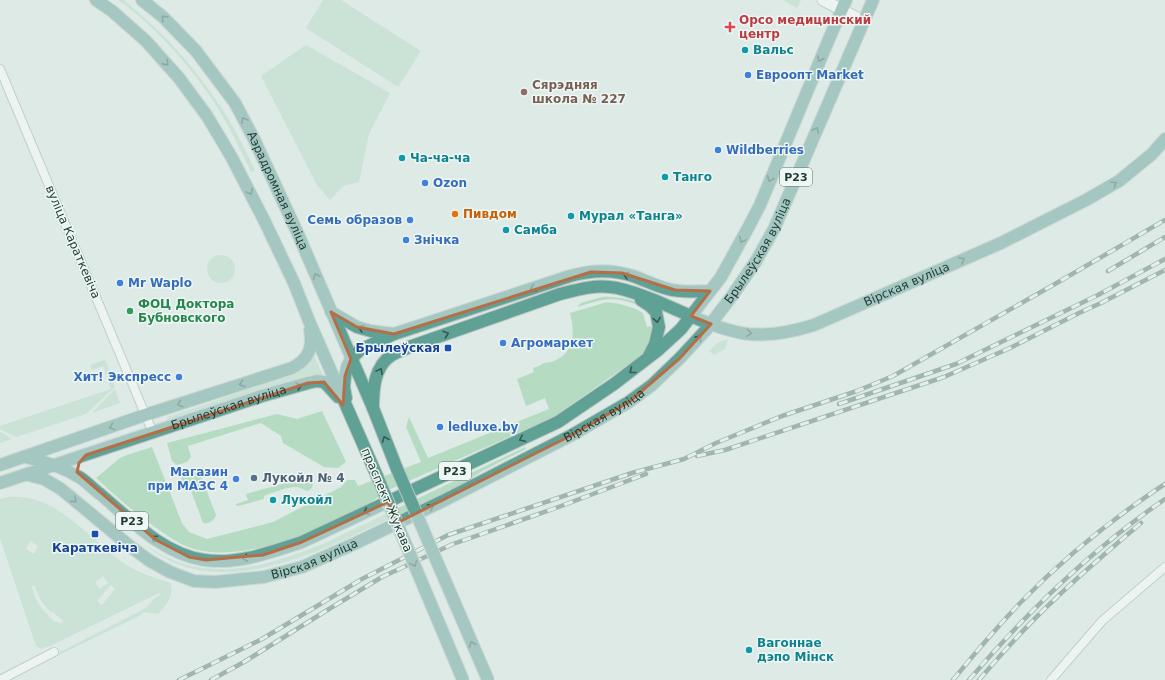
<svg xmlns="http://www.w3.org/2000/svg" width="1165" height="680" font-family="'DejaVu Sans',sans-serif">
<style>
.green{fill:#b5dcc3;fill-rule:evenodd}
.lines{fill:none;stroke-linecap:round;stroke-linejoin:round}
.minor-casing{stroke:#a0b2ad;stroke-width:10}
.secondary-casing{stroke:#9cb6af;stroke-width:13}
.primary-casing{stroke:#bcc4c2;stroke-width:14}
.minor{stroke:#fff;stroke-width:8}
.secondary{stroke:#fff;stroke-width:11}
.primary{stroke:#60a196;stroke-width:12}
.rail-casing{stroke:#587670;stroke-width:4.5}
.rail{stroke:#eef7f3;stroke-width:3;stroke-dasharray:9;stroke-linecap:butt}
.primary-bridge-casing{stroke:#bcc4c2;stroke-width:14;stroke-linecap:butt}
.primary-bridge{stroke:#60a196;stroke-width:12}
.oneway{stroke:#325952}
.marked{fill:none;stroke:#b66e46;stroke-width:3;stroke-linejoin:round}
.health-dot{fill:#e0444e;stroke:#eef7f3;stroke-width:1.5}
.culture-dot{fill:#0f9aa8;stroke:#eef7f3;stroke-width:1.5}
.shop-dot{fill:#3f7fe0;stroke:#eef7f3;stroke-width:1.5}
.education-dot{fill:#8d6e63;stroke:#eef7f3;stroke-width:1.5}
.food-dot{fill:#e8710a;stroke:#eef7f3;stroke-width:1.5}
.leisure-dot{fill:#2e9e5b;stroke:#eef7f3;stroke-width:1.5}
.transit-dot{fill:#1a4fb4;stroke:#eef7f3;stroke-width:1.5}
.service-dot{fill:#5c6f8a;stroke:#eef7f3;stroke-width:1.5}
.labels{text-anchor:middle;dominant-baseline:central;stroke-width:3;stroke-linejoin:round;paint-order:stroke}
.shield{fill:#eef7f3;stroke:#5c736e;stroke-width:1}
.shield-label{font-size:11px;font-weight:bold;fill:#1e3a35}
.health-label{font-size:12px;font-weight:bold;fill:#be3a42;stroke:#eef7f3;text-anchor:start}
.culture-label{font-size:12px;font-weight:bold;fill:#0d838f;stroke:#eef7f3;text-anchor:start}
.shop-label{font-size:12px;font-weight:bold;fill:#366cbe;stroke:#eef7f3;text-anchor:start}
.education-label{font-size:12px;font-weight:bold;fill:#785e54;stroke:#eef7f3;text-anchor:start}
.street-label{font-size:12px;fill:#1e3a35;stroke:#eef7f3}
.food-label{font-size:12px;font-weight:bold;fill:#c56008;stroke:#eef7f3;text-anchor:start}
.leisure-label{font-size:12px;font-weight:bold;fill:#27864d;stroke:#eef7f3;text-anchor:start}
.transit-label{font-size:12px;font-weight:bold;fill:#164399;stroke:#eef7f3;text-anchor:end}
.service-label{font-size:12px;font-weight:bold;fill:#4e5e75;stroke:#eef7f3;text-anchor:start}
</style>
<rect width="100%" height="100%" fill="#ddeae5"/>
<g class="green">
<path d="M118 0H124C141 15 158 29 173 46 190 64 206 85 220 106 234 126 244 148 255 170L251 172C241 151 231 130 219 110 195 71 156 26 118 0Z"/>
<path d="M323 0H341L421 51 398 87 306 28Z"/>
<path d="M783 0H801L797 8Z"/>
<path d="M306 45 390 93 369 134 359 182 343 186 330 200 317 185 261 76Z"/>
<circle cx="221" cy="269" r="14"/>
<path d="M602 297C613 296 634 299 644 306 646 308 648 311 650 314 647 313 646 311 643 308 641 307 638 305 635 304 612 295 600 300 577 307L581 303Z"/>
<path d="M607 302C620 304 632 306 643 313L647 327 653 326C655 339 646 351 636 359L552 418 386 491C379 496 373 501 366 505 358 510 350 513 342 517 299 538 234 564 188 547 178 543 170 537 162 532 138 516 117 497 96 478L120 458 127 455 152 447 182 523 189 532 207 539 273 522 341 487 347 480H355L358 486 421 462 406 427 409 417 428 458 549 409 545 398 526 406 517 379 534 372 533 368C537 367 541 365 544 363 547 363 551 362 554 361 575 352 575 333 570 313Z"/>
<path d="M728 339 725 349 714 355 709 351 717 343Z"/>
<path d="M312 351 325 380 312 377H305L168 420 167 417 218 400 290 372Z"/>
<path d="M104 360 106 361 115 387 86 414 16 437 0 429V426L111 389 103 366 92 370 90 365Z"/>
<path d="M115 389 120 403 92 413Z"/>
<path d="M322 411 346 462 338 468 324 467 283 443 281 436 261 423 188 446 191 457 187 462 177 465 172 461 167 443 277 414 297 419Z"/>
<path d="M0 432 12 439 0 443Z"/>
<path d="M525 447 526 449C508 458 491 466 474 476 467 480 461 485 454 488 430 501 406 511 382 522 313 555 215 603 145 545 158 553 170 560 184 564 232 578 282 561 327 542Z"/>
<path d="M200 469H202L206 472 200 474 216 515C214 521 209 524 203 523L189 485 183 486 181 480 183 475Z"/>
<path d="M307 477 311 479 313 483 312 488 308 491C303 490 300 487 296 487 287 487 272 493 264 496V499L238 506 236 505V504L248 500 246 494Z"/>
<path d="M9 497C59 494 88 539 125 564 139 573 155 578 170 583 175 595 166 606 158 614L144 612 139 616 57 656 56 654 146 608 155 598 160 595 159 593 52 645 41 649 36 646 0 538V499ZM30 541 38 546 34 554 26 549ZM103 576 108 583 100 589 95 582ZM111 585 115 589 102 605 97 601ZM32 586H35C38 596 43 605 51 612L52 611 63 621 61 624 56 621 55 622C44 612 34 601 32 586Z"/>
</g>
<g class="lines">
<g class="minor-casing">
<g id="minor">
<path d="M0 69 153 433"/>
<path d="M0 680 54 652"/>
<path d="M1051 680 1102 621 1165 567"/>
</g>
</g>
<g class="secondary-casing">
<path id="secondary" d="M823 0 863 21"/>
</g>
<g class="primary-casing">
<g id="primary">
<path d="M96 0 112 11 146 41 179 78 207 116 232 158 265 222 294 283 309 321 377 476"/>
<path id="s1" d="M142 0 163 17 196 51 235 103 254 139 298 234 373 408 397 469"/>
<path d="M641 300 650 306 656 312 659 327 655 344 649 356"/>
<path d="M331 312 357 327 371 331 394 334"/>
<path d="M346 398 344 387 345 376 347 367 351 359 360 350 394 334 570 276C591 270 612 269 633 276 645 280 656 286 668 289 682 293 696 291 710 291"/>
<path id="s2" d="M373 408C373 390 374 366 392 355 397 352 404 350 409 347L560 294C576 290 593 285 610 287 625 288 640 295 654 300 683 312 717 330 748 334 770 336 792 332 814 325L1001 243 1086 200 1119 181 1152 154 1165 139"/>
<path d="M25 457C44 461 62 467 79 477 86 481 93 489 100 494 131 520 163 554 204 560 238 565 271 552 302 542L558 422 614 384 657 351 681 329 721 277 748 228 760 205 829 39 846 0"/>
<path d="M0 465 145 415 292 368C309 359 313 348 310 330"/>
<path id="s3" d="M28 475 44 479 61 489 131 547 150 561 170 572 194 581 215 582 264 577 302 567 356 543 443 501 572 435 629 402 652 385 680 358 706 330 732 296 756 261 774 229 873 0"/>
<path id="s4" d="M0 483 262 396 308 383 317 381 324 382 328 386 338 397"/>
</g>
</g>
<use href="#minor" class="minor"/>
<use href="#secondary" class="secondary"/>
<use href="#primary" class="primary"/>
<g class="rail-casing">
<g id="rail">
<path d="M1108 271 1165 237"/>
<path d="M839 404 956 364 1098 295 1165 259"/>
<path d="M697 456 725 450 944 377 1010 348 1079 313 1101 303 1165 270"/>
<path d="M179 680 262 639 362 579 448 535 632 473 684 459 716 443 782 416 857 391 893 376 1055 284 1165 220"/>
<path d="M211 680 244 662 329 609 382 577 453 544 553 509 646 474"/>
<path d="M953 680C975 653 997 627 1021 602 1065 557 1113 518 1165 484"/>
<path d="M969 680C1027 612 1091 550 1165 499"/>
<path d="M979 680C1003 652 1027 625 1054 600 1082 573 1112 548 1141 523"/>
</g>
</g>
<use href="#rail" class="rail"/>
<g class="primary-bridge-casing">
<g id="primary-bridge">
<path d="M397 469 488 680"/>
<path d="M377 476 463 680"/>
</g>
</g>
<use href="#primary-bridge" class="primary-bridge"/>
</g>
<defs><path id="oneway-chevron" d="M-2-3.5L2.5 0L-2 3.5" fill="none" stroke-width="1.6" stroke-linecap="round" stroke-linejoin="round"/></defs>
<g class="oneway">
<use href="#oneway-chevron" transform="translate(164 18) rotate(-136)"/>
<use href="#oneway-chevron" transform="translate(820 59) rotate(113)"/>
<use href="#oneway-chevron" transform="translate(166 63) rotate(48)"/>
<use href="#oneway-chevron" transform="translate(244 120) rotate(-118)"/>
<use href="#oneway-chevron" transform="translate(816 130) rotate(-67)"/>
<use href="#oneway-chevron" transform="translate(770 179) rotate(112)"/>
<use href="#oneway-chevron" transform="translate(1114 184) rotate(-30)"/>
<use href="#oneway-chevron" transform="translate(250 192) rotate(62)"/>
<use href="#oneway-chevron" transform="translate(742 240) rotate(118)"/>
<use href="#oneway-chevron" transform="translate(962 260) rotate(-24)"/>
<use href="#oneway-chevron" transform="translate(626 275) rotate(-165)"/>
<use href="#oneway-chevron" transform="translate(316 276) rotate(-113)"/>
<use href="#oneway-chevron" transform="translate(533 288) rotate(161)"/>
<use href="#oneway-chevron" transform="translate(657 320) rotate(80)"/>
<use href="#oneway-chevron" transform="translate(361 328) rotate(-162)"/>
<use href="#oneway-chevron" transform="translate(749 333) rotate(5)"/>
<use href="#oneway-chevron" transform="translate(446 334) rotate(-19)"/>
<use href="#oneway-chevron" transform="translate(699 338) rotate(-48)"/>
<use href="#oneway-chevron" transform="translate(380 371) rotate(-62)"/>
<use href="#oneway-chevron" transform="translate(632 371) rotate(142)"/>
<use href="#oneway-chevron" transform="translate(242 384) rotate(162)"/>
<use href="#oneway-chevron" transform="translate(299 386) rotate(-16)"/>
<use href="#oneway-chevron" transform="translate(180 404) rotate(162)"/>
<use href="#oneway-chevron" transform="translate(112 427) rotate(161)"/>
<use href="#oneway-chevron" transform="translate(385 439) rotate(-112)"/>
<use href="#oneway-chevron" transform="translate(522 439) rotate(155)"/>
<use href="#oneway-chevron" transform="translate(74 500) rotate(40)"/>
<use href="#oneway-chevron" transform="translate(431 507) rotate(-26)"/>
<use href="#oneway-chevron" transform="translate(366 512) rotate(155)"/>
<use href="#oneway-chevron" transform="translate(154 538) rotate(-145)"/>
<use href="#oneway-chevron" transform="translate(245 558) rotate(172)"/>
<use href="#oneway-chevron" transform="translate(414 564) rotate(67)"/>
<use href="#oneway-chevron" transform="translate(472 644) rotate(-113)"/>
</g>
<path d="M0 0H1165V680H0ZM591 272 622 273 675 290 710 291 691 316 711 324 680 358 629 402 572 435 397 523 388 502 302 542 263 555 206 560 189 557 156 540 77 472 79 463 86 455 308 383 324 382 343 405 345 376 351 359 331 312 357 327 394 334Z" fill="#ddeae5" fill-opacity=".55" fill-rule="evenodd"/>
<path class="marked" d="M591 272 622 273 675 290 710 291 691 316 711 324 680 358 629 402 572 435 397 523 388 502 302 542 263 555 206 560 189 557 156 540 77 472 79 463 86 455 308 383 324 382 343 405 345 376 351 359 331 312 357 327 394 334Z"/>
<path class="health-dot" d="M728 21h4v4h4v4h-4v4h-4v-4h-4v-4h4z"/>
<g class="culture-dot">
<circle cx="745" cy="50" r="4"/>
<circle cx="402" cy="158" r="4"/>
<circle cx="665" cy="177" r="4"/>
<circle cx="571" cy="216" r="4"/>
<circle cx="506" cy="230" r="4"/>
<circle cx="273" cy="500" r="4"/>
<circle cx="749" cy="650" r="4"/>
</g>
<g class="shop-dot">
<circle cx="748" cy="75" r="4"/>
<circle cx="718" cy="150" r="4"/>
<circle cx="425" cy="183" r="4"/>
<circle cx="410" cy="220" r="4"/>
<circle cx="406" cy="240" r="4"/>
<circle cx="120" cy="283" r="4"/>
<circle cx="503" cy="343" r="4"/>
<circle cx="179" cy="377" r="4"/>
<circle cx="440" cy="427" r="4"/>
<circle cx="236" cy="479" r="4"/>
</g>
<circle class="education-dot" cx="524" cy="92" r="4"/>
<circle class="food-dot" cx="455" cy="214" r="4"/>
<circle class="leisure-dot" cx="130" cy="311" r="4"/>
<g class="transit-dot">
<rect x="444" y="344" width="8" height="8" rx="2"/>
<rect x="91" y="530" width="8" height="8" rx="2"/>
</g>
<circle class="service-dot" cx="254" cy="478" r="4"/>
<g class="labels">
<g class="shield">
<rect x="780" y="168" width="32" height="18" rx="3"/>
<rect x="439" y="462" width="32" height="18" rx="3"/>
<rect x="116" y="512" width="32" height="18" rx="3"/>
</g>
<g class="shield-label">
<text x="796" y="177">Р23</text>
<text x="455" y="471">Р23</text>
<text x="132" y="521">Р23</text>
</g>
<g class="health-label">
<text x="739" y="20">Орсо медицинский<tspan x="739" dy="14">центр</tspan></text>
</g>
<g class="culture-label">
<text x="753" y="50">Вальс</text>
<text x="410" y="158">Ча-ча-ча</text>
<text x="673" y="177">Танго</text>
<text x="579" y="216">Мурал «Танга»</text>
<text x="514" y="230">Самба</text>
<text x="281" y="500">Лукойл</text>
<text x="757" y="643">Вагоннае<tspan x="757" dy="14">дэпо Мінск</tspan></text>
</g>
<g class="shop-label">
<text x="756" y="75">Евроопт Market</text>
<text x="726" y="150">Wildberries</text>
<text x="433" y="183">Ozon</text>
<text x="402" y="220" text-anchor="end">Семь образов</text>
<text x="414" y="240">Знічка</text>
<text x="128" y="283">Mr Waplo</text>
<text x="511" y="343">Агромаркет</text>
<text x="171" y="377" text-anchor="end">Хит! Экспресс</text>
<text x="448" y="427">ledluxe.by</text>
<text x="228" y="472" text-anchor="end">Магазин<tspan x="228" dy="14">при МАЗС 4</tspan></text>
</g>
<g class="education-label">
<text x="532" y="85">Сярэдняя<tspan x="532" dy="14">школа № 227</tspan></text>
</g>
<g class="street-label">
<text stroke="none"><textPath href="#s1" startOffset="237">Аэрадромная вуліца</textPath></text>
<text transform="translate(73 242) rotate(67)">вуліца Караткевіча</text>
<text stroke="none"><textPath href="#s3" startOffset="876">Брылеўская вуліца</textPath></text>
<text stroke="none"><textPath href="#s2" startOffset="603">Вірская вуліца</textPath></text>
<text stroke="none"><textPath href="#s4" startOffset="241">Брылеўская вуліца</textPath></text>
<text stroke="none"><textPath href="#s3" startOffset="647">Вірская вуліца</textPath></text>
<text transform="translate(387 500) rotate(67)">праспект Жукава</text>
<text stroke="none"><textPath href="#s3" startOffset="323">Вірская вуліца</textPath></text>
</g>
<g class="food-label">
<text x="463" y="214">Пивдом</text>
</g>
<g class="leisure-label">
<text x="138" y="304">ФОЦ Доктора<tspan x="138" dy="14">Бубновского</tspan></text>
</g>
<g class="transit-label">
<text x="440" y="348">Брылеўская</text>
<text x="95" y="548" text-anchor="middle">Караткевіча</text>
</g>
<g class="service-label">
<text x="262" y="478">Лукойл № 4</text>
</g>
</g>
</svg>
